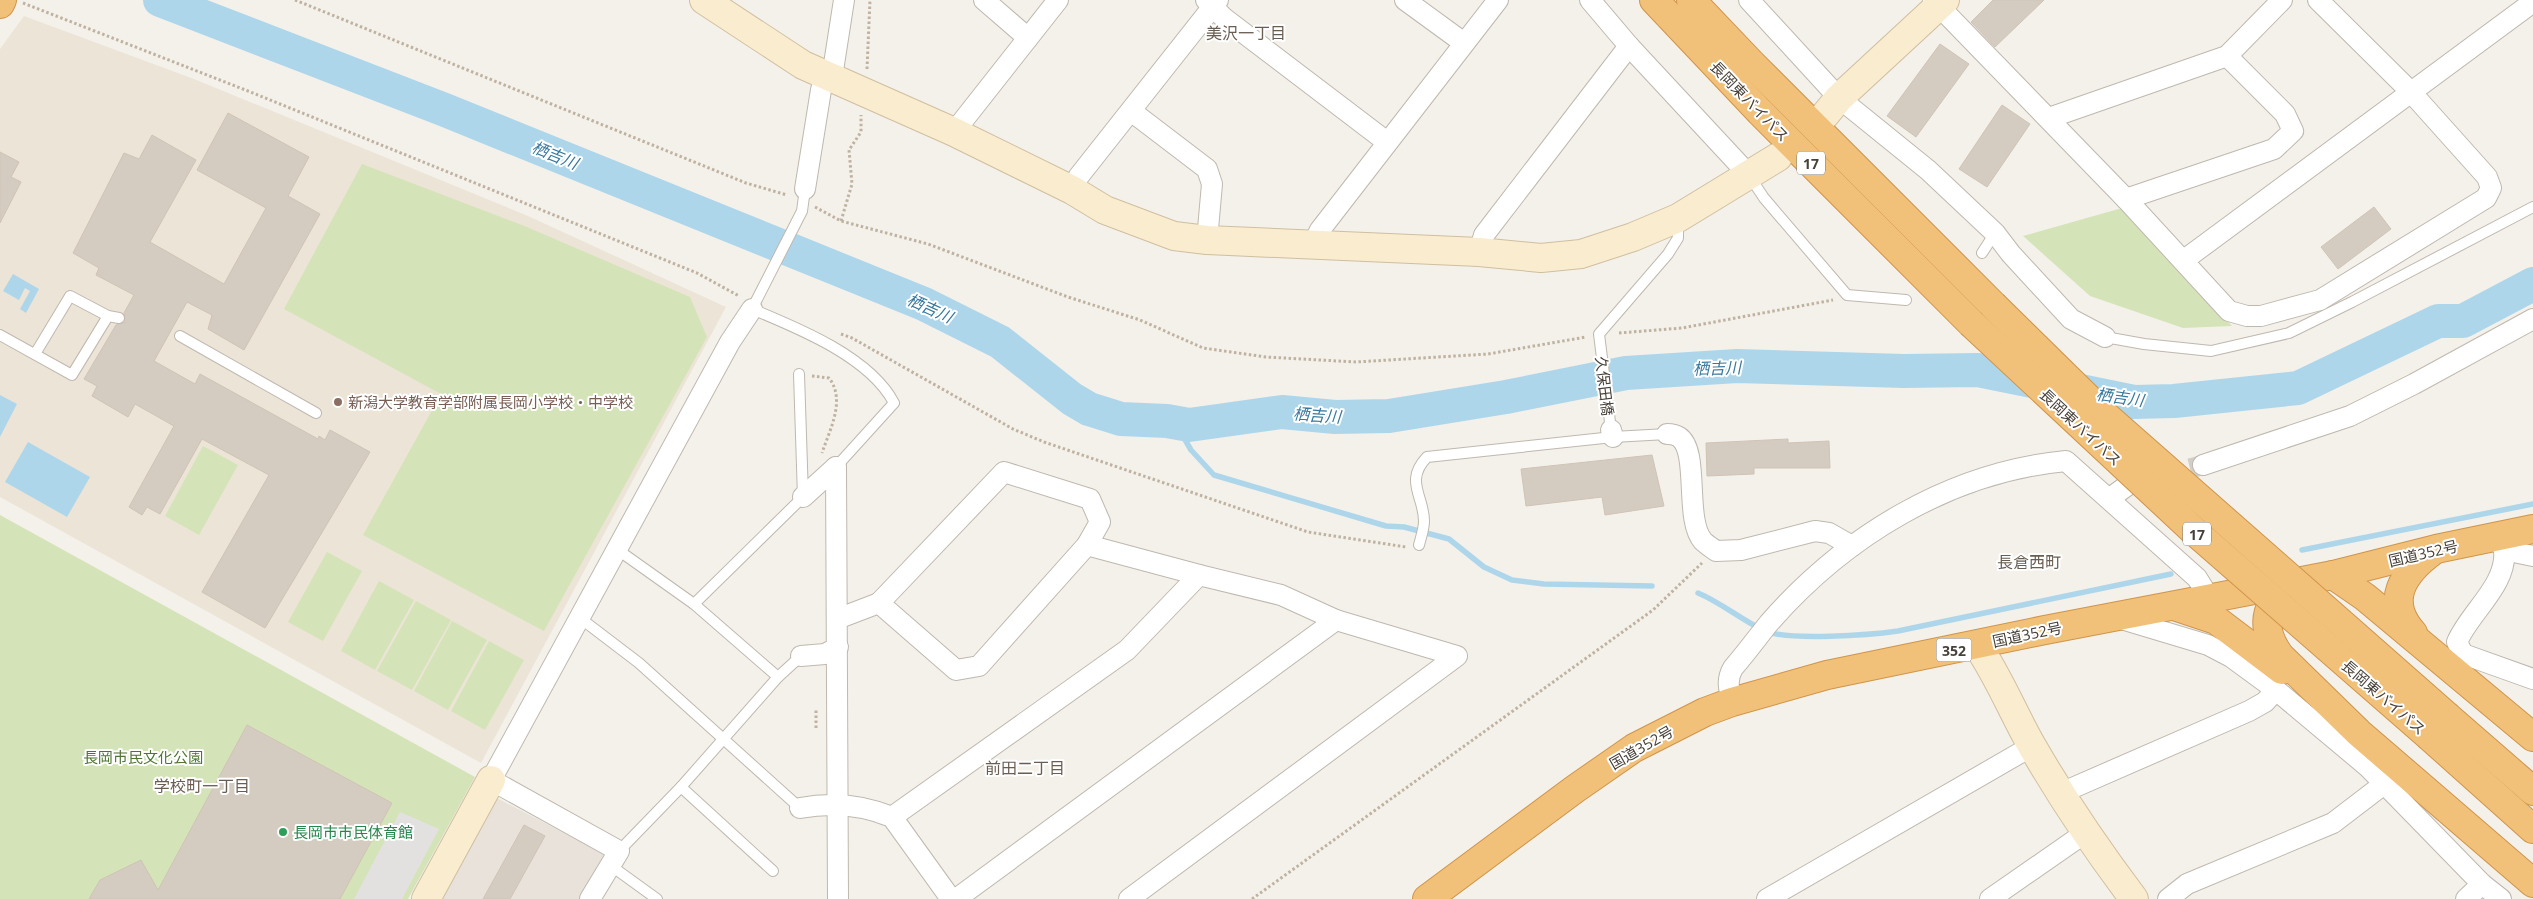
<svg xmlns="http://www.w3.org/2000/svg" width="2533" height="899" font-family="'Open Sans','Noto Sans JP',sans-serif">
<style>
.residential{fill:#e8e2da}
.education{fill:#ece4d6}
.green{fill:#d4e4b8}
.parking{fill:#e3e1df}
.water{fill:#aed6eb}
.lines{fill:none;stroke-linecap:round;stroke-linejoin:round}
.stream{stroke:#aed6eb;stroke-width:5.5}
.river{stroke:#aed6eb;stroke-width:34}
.building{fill:#d5ccc1;stroke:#cfc3b5}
.street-tunnel{stroke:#d2cec7;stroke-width:20;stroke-dasharray:20 10;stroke-linecap:butt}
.lane-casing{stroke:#bfb8ae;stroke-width:12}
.street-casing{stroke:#bfb8ae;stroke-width:22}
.secondary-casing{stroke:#cfbf9f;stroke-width:30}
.highway-casing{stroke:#d09449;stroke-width:30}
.path{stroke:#bfb2a1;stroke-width:3;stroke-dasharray:2.5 2.5;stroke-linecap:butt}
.lane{stroke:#fff;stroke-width:10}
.street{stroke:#fff;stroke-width:20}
.secondary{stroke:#faeccf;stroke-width:28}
.highway{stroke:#f1c079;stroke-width:28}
.highway-bridge-casing{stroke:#d09449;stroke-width:30;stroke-linecap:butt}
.highway-bridge{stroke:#f1c079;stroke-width:28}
.education-dot{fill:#8d6e63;stroke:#fff;stroke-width:2}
.leisure-dot{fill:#2e9e5b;stroke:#fff;stroke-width:2}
.labels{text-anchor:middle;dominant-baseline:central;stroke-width:4;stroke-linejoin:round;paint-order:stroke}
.shield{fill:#fff;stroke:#7f7a74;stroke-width:1}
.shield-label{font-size:14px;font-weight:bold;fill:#484139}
.street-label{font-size:15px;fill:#484139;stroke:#fff}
.education-label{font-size:15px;fill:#785e54;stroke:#fff;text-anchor:start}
.park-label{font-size:15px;fill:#507531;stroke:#fff}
.leisure-label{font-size:15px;fill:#27864d;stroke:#fff;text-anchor:start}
.neighbourhood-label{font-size:16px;fill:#6a5e52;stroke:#fff}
.water-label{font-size:16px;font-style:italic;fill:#37789c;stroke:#fff}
</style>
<rect width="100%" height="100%" fill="#f4f1eb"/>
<path class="residential" d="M493 796 604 854 580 899H437Z"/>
<path class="education" d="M24 16 194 79 528 216 726 307 481 763 0 497V49Z"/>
<g class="green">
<path d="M362 164 522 225 690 297 707 337 544 631 363 535 441 394 284 309Z"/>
<path d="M2122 208 2232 326 2183 328 2090 296 2023 236Z"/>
<path d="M203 446 238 465 199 535 165 516Z"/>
<path d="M0 515 475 777 408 899H0Z"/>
<path d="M327 552 362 571 323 641 288 622Z"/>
<path d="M379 581 414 600 375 670 341 651Z"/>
<path d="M416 601 451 620 412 690 377 671Z"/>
<path d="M452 621 487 640 448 710 414 691Z"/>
<path d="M489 641 524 660 485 730 451 711Z"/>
</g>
<path class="parking" d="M400 812 439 829 402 899H354Z"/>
<g class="water">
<path d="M13 274 39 289 26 313 20 309 30 291 25 288 19 300 3 291Z"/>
<path d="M0 395 17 404 0 437Z"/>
<path d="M28 442 90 477 67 517 5 482Z"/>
</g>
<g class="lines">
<g class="stream">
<path d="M1167 421 1180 431 1191 450 1214 475 1386 526 1404 527 1449 539 1484 567 1512 580 1544 584 1652 586"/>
<path d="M2302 550 2533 504"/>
<path d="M1698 593C1722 603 1741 620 1765 631 1789 641 1870 635 1898 631L2171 574"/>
</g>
<path class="river" d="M160 0 445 110 924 304 1000 342 1072 399 1089 409 1121 419 1167 421 1189 425 1282 412 1335 417 1389 416 1506 397 1626 373 1737 366 1904 371 1978 370 2134 402 2174 401 2298 388 2438 321H2463L2533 284"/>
</g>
<g class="building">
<path d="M1993 0H2044L1995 47 1971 22Z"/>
<path d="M1940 44 1969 64 1916 137 1887 116Z"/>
<path d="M2002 105 2030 124 1987 187 1959 169Z"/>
<path d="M228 113 309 157 288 196 320 214 244 350 208 329 212 315 187 302 154 361 195 384 200 374 318 439 319 436 325 440 330 430 370 452 265 628 202 592 269 475 202 439 160 514 147 507 142 515 129 507 174 426 135 404 128 417 92 396 97 386 84 379 116 325 125 322 124 313 134 295 96 275 99 268 73 253 124 153 139 159 152 135 196 160 150 242 224 284 266 208 197 170Z"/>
<path d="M0 152 19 162 11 177 21 182 0 223Z"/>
<path d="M2374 207 2391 229 2338 269 2321 247Z"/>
<path d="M1788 439V443L1829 441 1830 468H1754V474L1707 476 1706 443Z"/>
<path d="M1652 455 1664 506 1605 515 1602 497 1526 506 1521 469Z"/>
<path d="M247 725 392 803 340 899H89L100 880 141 860 158 890Z"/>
<path d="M524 825 545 836 510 899H483Z"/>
</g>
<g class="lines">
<path class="street-tunnel" d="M2161 476 2203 465"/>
<g class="lane-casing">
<g id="lane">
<path d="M1750 177 1764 198 1847 295 1906 300"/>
<path d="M805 189 802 211 752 309C798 328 870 357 894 403L836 467"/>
<path d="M1982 253 1995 233"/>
<path d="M0 335 72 375 108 316"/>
<path d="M180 336 316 413"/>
<path d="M2105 337 2144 344 2211 351 2289 333 2352 302 2533 207"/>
<path d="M35 354 70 296 108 316 119 318"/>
<path d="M1611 430 1599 334 1668 254 1678 238V221"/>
<path d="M1419 545C1421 537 1424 529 1424 521 1424 496 1404 481 1427 457L1613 437 1667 434"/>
<path d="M618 550 694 604 778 677 681 787 619 851"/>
<path d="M694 604 803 497 799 374"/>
<path d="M580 618 639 663 800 808"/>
<path d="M778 677 801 656"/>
<path d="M681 787 773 871"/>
<path d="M610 865 657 899"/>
</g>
</g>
<g class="street-casing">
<g id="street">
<path d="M984 0 1028 38"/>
<path d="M1206 0 1224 18 1387 142"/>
<path d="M1405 0 1464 43"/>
<path d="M1590 0 1629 46 1748 174"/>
<path d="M1749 0 1839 98 1928 170 1995 233 2011 254 2071 319 2105 337"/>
<path d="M1933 0 2126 199 2229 311 2247 316H2261L2320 300 2486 198 2491 188 2487 177 2410 91 2318 0"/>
<path d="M832 77 844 0"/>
<path d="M1131 111 1207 169 1212 184 1207 240"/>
<path d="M2049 118 2227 56 2282 0"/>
<path d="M954 132 1058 0"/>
<path d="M805 189 821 90 825 75"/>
<path d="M1072 190 1079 176 1218 0"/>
<path d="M2126 199 2274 149 2293 131 2285 114 2227 56"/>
<path d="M1312 246 1320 230 1498 0"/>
<path d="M1479 252 1484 235 1629 46"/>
<path d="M2184 260 2533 2"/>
<path d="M1611 430 1613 437"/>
<path d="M1667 434C1671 434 1676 435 1679 437 1700 451 1684 520 1703 541 1707 545 1712 548 1716 551L1741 550 1815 531 1829 533 1852 546"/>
<path d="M2203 465 2350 416 2414 384 2533 319"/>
<path d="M836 467 838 899"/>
<path d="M803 497 836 467"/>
<path d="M2110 498 2128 485"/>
<path d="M2498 539 2504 550 2533 556"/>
<path d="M2504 550C2508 584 2470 612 2457 642L2463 654 2533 679"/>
<path d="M879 603 1004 472 1090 499 1100 522 1087 545"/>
<path d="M2118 618 2208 645 2231 657 2276 690 2368 767 2482 884 2501 899"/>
<path d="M837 619 879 603 956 670 979 666 1087 545 1199 575"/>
<path d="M801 656 825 654 838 647"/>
<path d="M1732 702C1729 689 1726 680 1733 668 1746 653 1757 638 1769 623 1845 536 1950 472 2066 461L2197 578 2210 599"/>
<path d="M2061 793 2249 711 2265 702 2276 690"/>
<path d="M800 808C832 802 861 804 892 817L951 899"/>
<path d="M892 817 1127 650 1199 575 1281 595 1336 620 1457 656 1129 899"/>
<path d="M590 899 619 851 491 780 730 342 752 309"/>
<path d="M956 899 1336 620"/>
<path d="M1767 899 2032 746"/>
<path d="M1990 899 2085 833"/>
<path d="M2168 899 2187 884 2333 823 2384 784"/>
<path d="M2466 899 2482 884"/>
</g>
</g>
<g class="secondary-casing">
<g id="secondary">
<path d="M704 0 803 65 954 132 1072 190 1105 210 1174 236 1207 240 1479 252 1541 258 1581 254 1633 237 1678 218 1778 157"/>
<path d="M1825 115 1839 98 1945 0"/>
<path d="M1977 645C1999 677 2013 713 2032 746 2063 800 2097 850 2134 899"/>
<path d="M426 899 491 780"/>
</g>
</g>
<g class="highway-casing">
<g id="highway">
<path d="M1654 0 1760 112 1971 323"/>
<path d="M1691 0 1751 63 1993 305"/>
<path d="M0 4 2 0"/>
<path d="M2333 575 2365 597 2533 737"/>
<path d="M2292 585C2262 603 2261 630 2280 656L2359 733 2533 883"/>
<path d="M2177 607 2216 620 2282 670"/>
<path d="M2413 633C2384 601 2403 573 2433 551"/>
<path d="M2448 717 2533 791"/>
<path d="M2430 737 2533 829"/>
<path d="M1427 899 1575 789 1634 748 1705 712 1732 702 1827 675 2045 630 2333 575 2436 549 2533 529"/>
</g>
</g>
<g class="path">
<path d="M295 0 746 183 787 195"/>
<path d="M23 3 248 91 697 273 739 296"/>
<path d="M867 69 870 0"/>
<path d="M815 207 841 221 928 244 1068 297 1140 320 1203 348 1266 357 1356 362 1488 354 1586 337"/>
<path d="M841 221 852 184 849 150 861 132V115"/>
<path d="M1619 333 1682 328 1833 300"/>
<path d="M841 334 852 338 1013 429 1044 442 1308 532 1406 547"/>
<path d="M812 376 829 378C846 400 830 429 822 453"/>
<path d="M816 728V708"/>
<path d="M1252 899 1653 610 1702 563"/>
</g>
<use href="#lane" class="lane"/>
<use href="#street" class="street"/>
<use href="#secondary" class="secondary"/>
<use href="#highway" class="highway"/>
<g class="highway-bridge-casing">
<g id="highway-bridge">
<path d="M1993 305 2107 417 2448 717"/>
<path d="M1971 323 2195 532 2430 737"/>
</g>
</g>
<use href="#highway-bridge" class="highway-bridge"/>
</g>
<circle class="education-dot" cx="338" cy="402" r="5"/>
<circle class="leisure-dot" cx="283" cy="832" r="5"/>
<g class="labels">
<g class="shield">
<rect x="1797" y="151.5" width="28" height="23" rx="4"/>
<rect x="2183" y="522.5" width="28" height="23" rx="4"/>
<rect x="1936.5" y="638.5" width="35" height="23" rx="4"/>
</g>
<g class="shield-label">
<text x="1811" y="163">17</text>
<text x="2197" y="534">17</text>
<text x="1954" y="650">352</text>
</g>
<g class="street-label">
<text transform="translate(1750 101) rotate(46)">長岡東バイパス</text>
<text transform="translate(1605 386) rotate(83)">久保田橋</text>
<text transform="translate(2081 427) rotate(43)">長岡東バイパス</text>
<text transform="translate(2423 553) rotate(-13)">国道352号</text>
<text transform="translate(2027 634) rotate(-12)">国道352号</text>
<text transform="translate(2384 697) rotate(41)">長岡東バイパス</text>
<text transform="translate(1641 747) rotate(-30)">国道352号</text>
</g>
<g class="education-label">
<text x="348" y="402">新潟大学教育学部附属長岡小学校・中学校</text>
</g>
<g class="park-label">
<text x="143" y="757">長岡市民文化公園</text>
</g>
<g class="leisure-label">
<text x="293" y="832">長岡市市民体育館</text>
</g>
<g class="neighbourhood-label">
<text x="1246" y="33">美沢一丁目</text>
<text x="2029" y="562">長倉西町</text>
<text x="1025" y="768">前田二丁目</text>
<text x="202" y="786">学校町一丁目</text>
</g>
<g class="water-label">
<text transform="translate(555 155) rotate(22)">栖吉川</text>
<text transform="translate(930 308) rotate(24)">栖吉川</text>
<text transform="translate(1717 368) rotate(-2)">栖吉川</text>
<text transform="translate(2120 397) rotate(8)">栖吉川</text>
<text transform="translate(1317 415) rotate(4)">栖吉川</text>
</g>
</g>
</svg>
